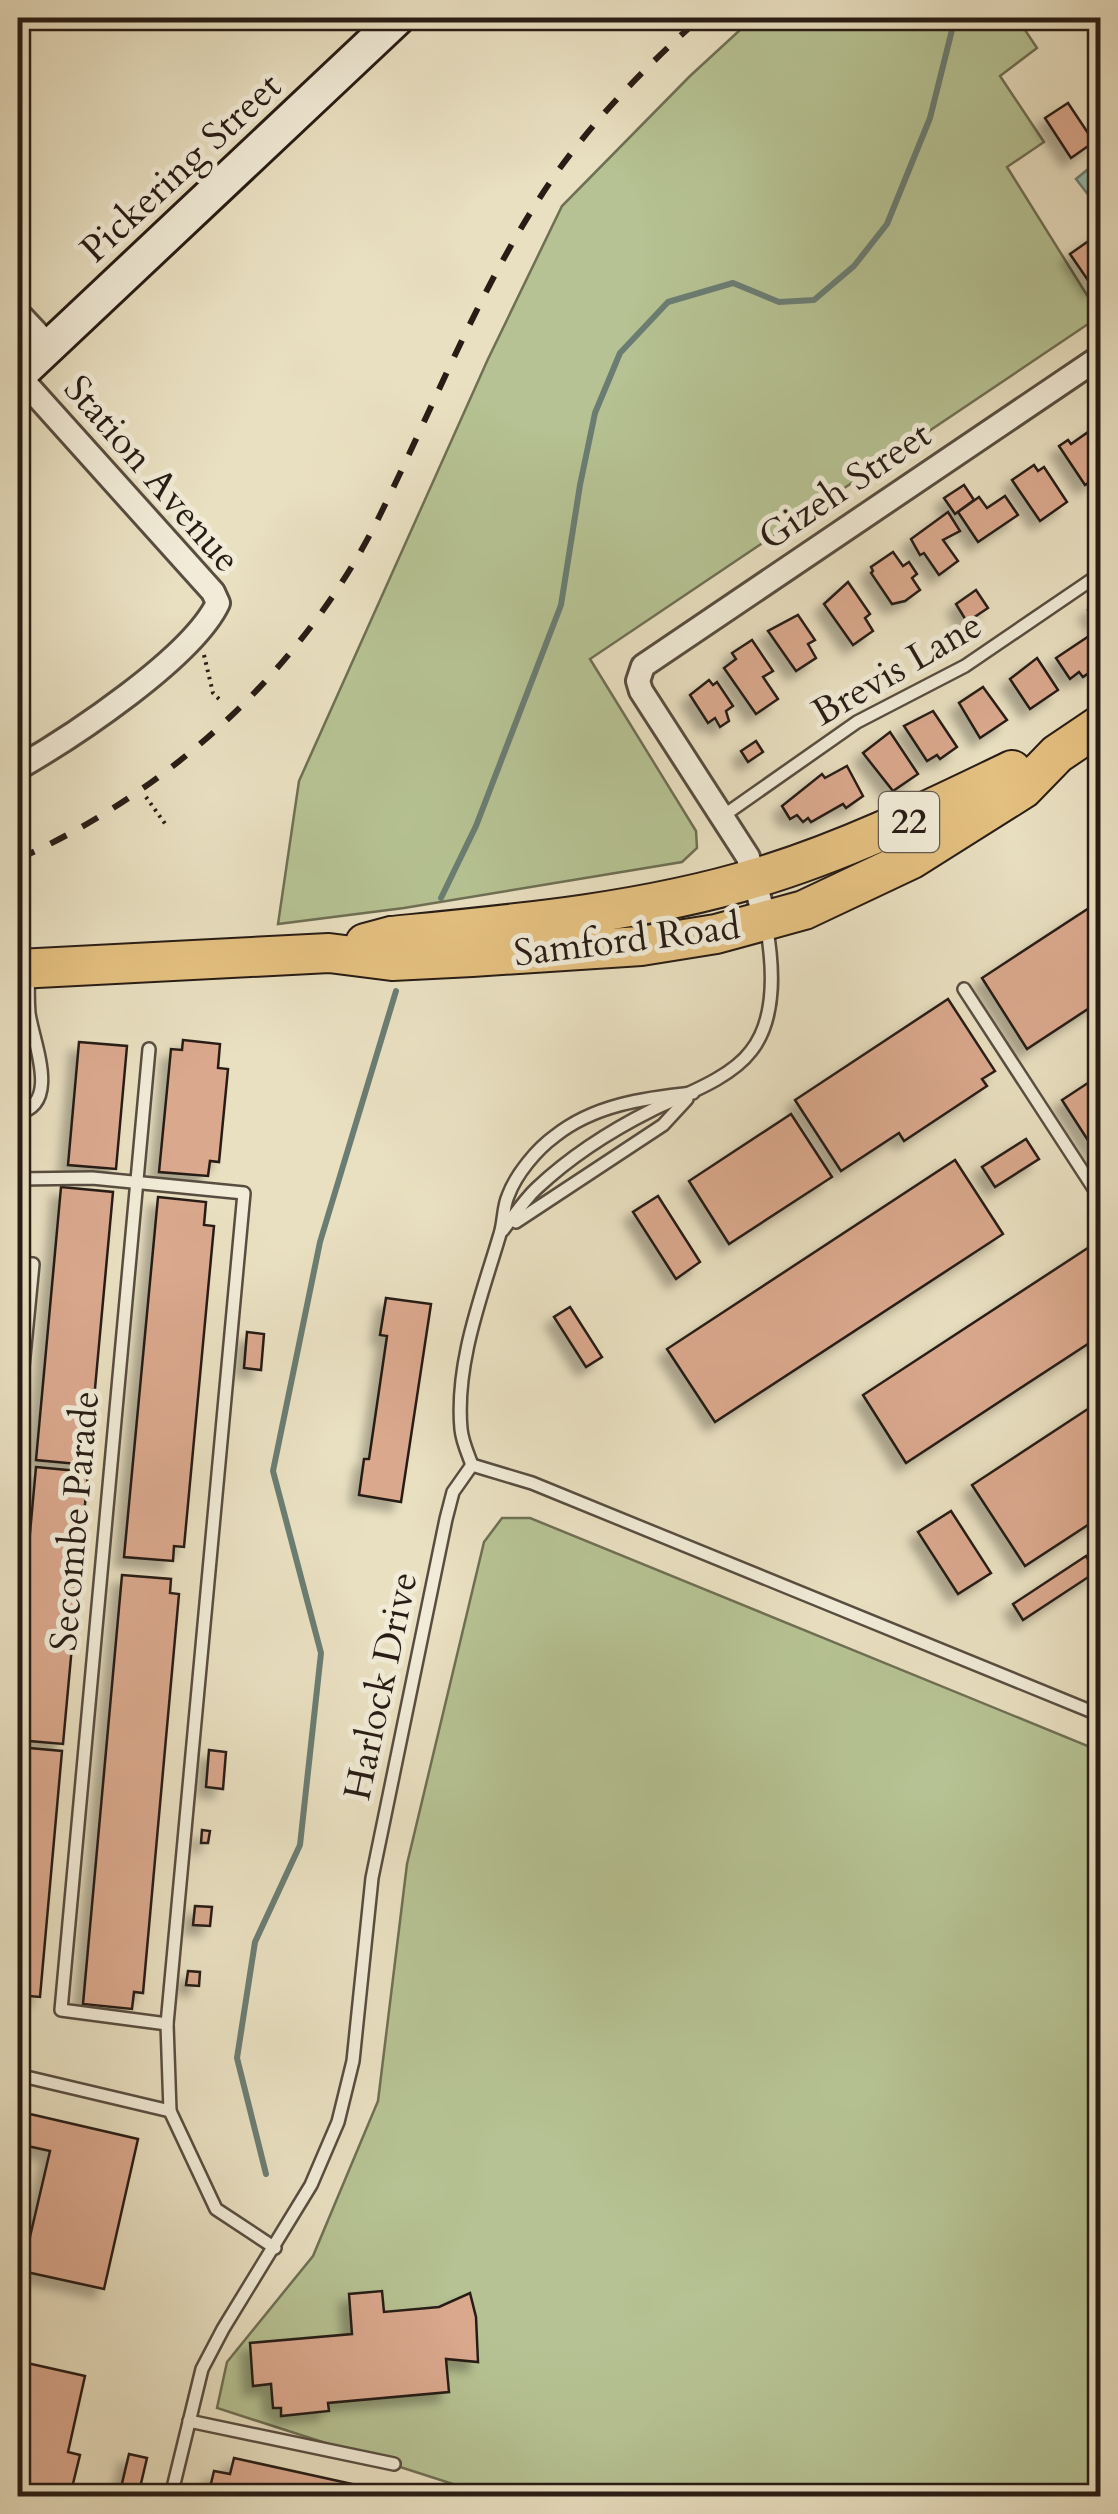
<svg xmlns="http://www.w3.org/2000/svg" width="1118" height="2514" font-family="Cardo,serif">
<style>
.green{fill:#b6c293;stroke:#6f6f54;stroke-width:2.5}
.water{fill:#97bdb1;stroke:#6b7d73;stroke-width:2.5}
.lines{fill:none;stroke-linecap:round;stroke-linejoin:round}
.stream{stroke:#6b7d73;stroke-width:6}
.building{fill:#daa88d;stroke:#281c15;stroke-width:2.5;filter:url(#shadow)}
.lane-casing{stroke:#584d40;stroke-width:16}
.street-casing{stroke:#584d40;stroke-width:28}
.secondary-casing{stroke:#281c15;stroke-width:38}
.primary-casing{stroke:#281c15;stroke-width:42}
.path{stroke:#281c15;stroke-width:4;stroke-dasharray:2.5 5;stroke-linecap:butt}
.lane{stroke:#f1ebd7;stroke-width:11}
.street{stroke:#f1ebd7;stroke-width:22}
.secondary{stroke:#f1ebd7;stroke-width:32}
.primary{stroke:#e4c080;stroke-width:38}
.rail{stroke:#281c15;stroke-width:6;stroke-dasharray:18 18;stroke-linecap:butt}
.labels{text-anchor:middle;dominant-baseline:central;stroke-width:10;stroke-linejoin:round;paint-order:stroke}
.shield{fill:#f1ebd7;stroke:#645a4f;stroke-width:2.5}
.shield-label{font-size:35px;font-weight:bold;fill:#281c15}
.street-label{font-size:38px;fill:#281c15;stroke:#f1ebd7}
</style>
<defs>
<filter id="shadow"><feDropShadow dx="-9" dy="9" stdDeviation="5" flood-color="#0004"/></filter>
</defs>
<rect width="100%" height="100%" fill="#e9e0c1"/>
<filter id="stains"><feTurbulence type="fractalNoise" baseFrequency=".002" numOctaves="4"/><feColorMatrix values="0 0 0 0 .2 0 0 0 0 .09 0 0 0 0 .02 0 0 0 .5 -.17"/></filter>
<radialGradient id="worn" r=".72"><stop offset=".6" stop-color="#630" stop-opacity="0"/><stop offset="1" stop-color="#630" stop-opacity=".3"/></radialGradient>
<g class="green">
<path d="M753 18H1017L1037 48 1000 76 1044 142 1007 167 1100 316 590 659 696 831 697 848 682 862 404 908 278 924 299 781 488 359 562 206 690 76Z"/>
<path d="M502 1518H530L1100 1751V2496H490L217 2408 227 2362 313 2256 378 2101 407 1864 484 1542Z"/>
</g>
<path class="water" d="M1087 170 1100 182V195L1093 201 1076 179Z"/>
<g class="lines">
<g class="stream">
<path d="M441 898 476 826 561 605 580 485 595 413 620 353 668 302 733 283 779 302 814 300 854 266 887 224 930 118 955 18"/>
<path d="M266 2174 237 2058 255 1942 300 1845 321 1653 273 1471 320 1242 396 991"/>
</g>
</g>
<g class="building">
<path d="M1068 103 1094 142 1071 158 1045 118Z"/>
<path d="M1100 233V285L1094 289 1070 254Z"/>
<path d="M1098 425 1100 430V475L1085 485 1059 446 1068 440 1071 444Z"/>
<path d="M1034 465 1038 471 1044 467 1067 502 1040 521 1012 480Z"/>
<path d="M964 485 974 500 955 514 944 498Z"/>
<path d="M1005 496 1018 515 978 542 958 512 979 497 987 508Z"/>
<path d="M948 512 960 531 943 540 958 561 939 575 924 553 920 555 911 539Z"/>
<path d="M893 552 903 566 909 562 917 574 912 578 920 590 905 601 892 604 871 573 873 571 871 567Z"/>
<path d="M848 582 870 614 865 618 873 631 853 645 824 604Z"/>
<path d="M976 590 988 608 967 622 956 604Z"/>
<path d="M1100 602V624L1098 625 1088 610Z"/>
<path d="M798 615 815 640 808 644 816 658 796 671 768 631Z"/>
<path d="M1095 632 1100 640V665L1083 677 1079 672 1070 679 1056 658Z"/>
<path d="M752 640 773 671 763 677 778 699 756 714 724 668 736 659 732 653Z"/>
<path d="M1037 658 1058 690 1030 709 1010 679Z"/>
<path d="M709 680 713 685 717 682 733 706 726 711 729 721 720 727 715 718 708 723 690 695Z"/>
<path d="M983 687 1007 720 980 738 959 703Z"/>
<path d="M933 711 957 747 940 759 937 755 927 761 904 726Z"/>
<path d="M890 732 918 774 893 791 863 753Z"/>
<path d="M756 741 763 752 748 762 741 751Z"/>
<path d="M847 766 863 796 846 808 843 804 811 822 808 818 803 822 797 815 790 819 782 806 822 774 825 778Z"/>
<path d="M1089 908 1100 926V1001L1027 1049 982 978Z"/>
<path d="M948 999 995 1071 982 1079 987 1086 904 1141 899 1133 841 1171 795 1100Z"/>
<path d="M183 1040 220 1044 218 1068 228 1069 219 1162 210 1161 208 1176 159 1172 171 1049 182 1050Z"/>
<path d="M79 1042 127 1046 116 1169 68 1165Z"/>
<path d="M1100 1075V1159L1062 1100Z"/>
<path d="M791 1114 832 1177 729 1244 689 1181Z"/>
<path d="M1026 1139 1039 1159 995 1187 982 1167Z"/>
<path d="M955 1160 1003 1234 715 1422 667 1349Z"/>
<path d="M61 1187 113 1192 88 1465 36 1460Z"/>
<path d="M658 1196 700 1262 676 1279 633 1212Z"/>
<path d="M158 1197 206 1202 204 1225 214 1226 184 1547 174 1546 173 1561 124 1557Z"/>
<path d="M1100 1240V1336L906 1463 863 1395Z"/>
<path d="M386 1298 431 1304 401 1502 359 1495 364 1459H369L387 1336 380 1335Z"/>
<path d="M570 1307 602 1357 586 1367 554 1317Z"/>
<path d="M247 1332 264 1334 261 1370 244 1368Z"/>
<path d="M1100 1401V1517L1025 1566 972 1485Z"/>
<path d="M36 1467 88 1472 63 1744 18 1740V1665Z"/>
<path d="M951 1511 991 1573 958 1594 918 1532Z"/>
<path d="M1086 1556 1096 1572 1023 1620 1013 1604Z"/>
<path d="M122 1575 171 1579 170 1593 179 1594 143 1993 134 1992 132 2009 83 2004Z"/>
<path d="M18 1747 62 1751 40 1997 18 1995Z"/>
<path d="M209 1750 226 1752 223 1789 206 1787Z"/>
<path d="M202 1830 210 1831 208 1843H201Z"/>
<path d="M195 1906 212 1907 210 1926 193 1925Z"/>
<path d="M188 1971 200 1972 199 1986 186 1985Z"/>
<path d="M30 2114 138 2139 104 2289 22 2271 50 2151 23 2145Z"/>
<path d="M382 2291 384 2312 439 2307 470 2293 476 2317 478 2362 446 2359 449 2392 328 2403 329 2411 281 2416V2408H273L271 2384 253 2386 250 2343 352 2334 349 2294Z"/>
<path d="M18 2361 85 2376 68 2452 80 2455 70 2496H18Z"/>
<path d="M129 2454 147 2458 138 2496H119Z"/>
<path d="M234 2458 352 2484 349 2496H208L214 2471 230 2474Z"/>
</g>
<g class="lines">
<g class="lane-casing">
<g id="lane">
<path d="M723 816 857 722 965 666 1100 574"/>
<path d="M964 989 1100 1198"/>
<path d="M149 1049 61 2010 167 2024"/>
<path d="M18 1113C61 1104 33 1042 29 1013 28 1000 28 986 29 973"/>
<path d="M18 1179 92 1178 244 1193 167 2024 170 2111"/>
<path d="M516 1222 663 1125 687 1099"/>
<path d="M503 1230C514 1216 524 1200 537 1188 570 1157 612 1130 652 1110 683 1095 730 1079 751 1051 778 1017 773 963 766 924"/>
<path d="M18 1263 33 1264 18 1418"/>
<path d="M472 1465C468 1454 462 1441 461 1429 455 1363 482 1295 500 1234 504 1222 503 1207 508 1196 516 1174 537 1149 555 1136 594 1105 644 1098 693 1093"/>
<path d="M18 2075 170 2111 216 2209 275 2248"/>
<path d="M189 2421 394 2464"/>
<path d="M171 2496 202 2369 223 2329 311 2185 338 2122 353 2061 372 1878 446 1519 453 1492 472 1465 532 1483 1100 1715"/>
</g>
</g>
<g class="street-casing">
<g id="street">
<path d="M18 19 19 18"/>
<path d="M18 313 49 346"/>
<path d="M18 768C72 737 192 658 218 603L213 592 18 375"/>
<path d="M766 923 748 857 641 691 638 681 643 666 1100 357"/>
</g>
</g>
<g class="secondary-casing">
<path id="secondary" d="M18 376 398 18"/>
</g>
<g class="primary-casing">
<g id="primary">
<path d="M365 943 391 936C514 924 640 913 759 877 848 850 929 810 1012 770"/>
<path d="M18 969 329 953 392 961 472 957 641 946 716 934 804 910 912 859 1023 789 1057 754 1100 725"/>
</g>
</g>
<g class="path">
<path d="M204 655 213 693 221 701"/>
<path d="M146 797 166 825"/>
</g>
<use href="#lane" class="lane"/>
<use href="#street" class="street"/>
<use href="#secondary" class="secondary"/>
<use href="#primary" class="primary"/>
<path class="rail" d="M18 859C171 791 304 668 379 517 432 410 475 299 539 199 582 131 641 71 700 18"/>
</g>
<g class="labels">
<rect class="shield" x="879" y="792" width="60" height="60" rx="8"/>
<g class="shield-label">
<text x="909" y="822">22</text>
</g>
<g class="street-label">
<text transform="translate(181 168) rotate(-43)">Pickering Street</text>
<text transform="translate(152 474) rotate(49)">Station Avenue</text>
<text transform="translate(845 486) rotate(-34)">Gizeh Street</text>
<text transform="translate(897 669) rotate(-30)">Brevis Lane</text>
<text transform="translate(627 940) rotate(-7)">Samford Road</text>
<text transform="translate(75 1521) rotate(-85)">Secombe Parade</text>
<text transform="translate(381 1686) rotate(-78)">Harlock Drive</text>
</g>
</g>
<rect width="1118" height="2514" fill="none" stroke="#e9e0c1" stroke-width="60"/>
<rect x="20" y="20" width="1078" height="2474" fill="none" stroke="#281c15" stroke-width="5"/>
<rect x="30" y="30" width="1058" height="2454" fill="none" stroke="#281c15" stroke-width="2.5"/>
<rect width="100%" height="100%" filter="url(#stains)"/>
<rect width="100%" height="100%" fill="url(#worn)"/>
</svg>
